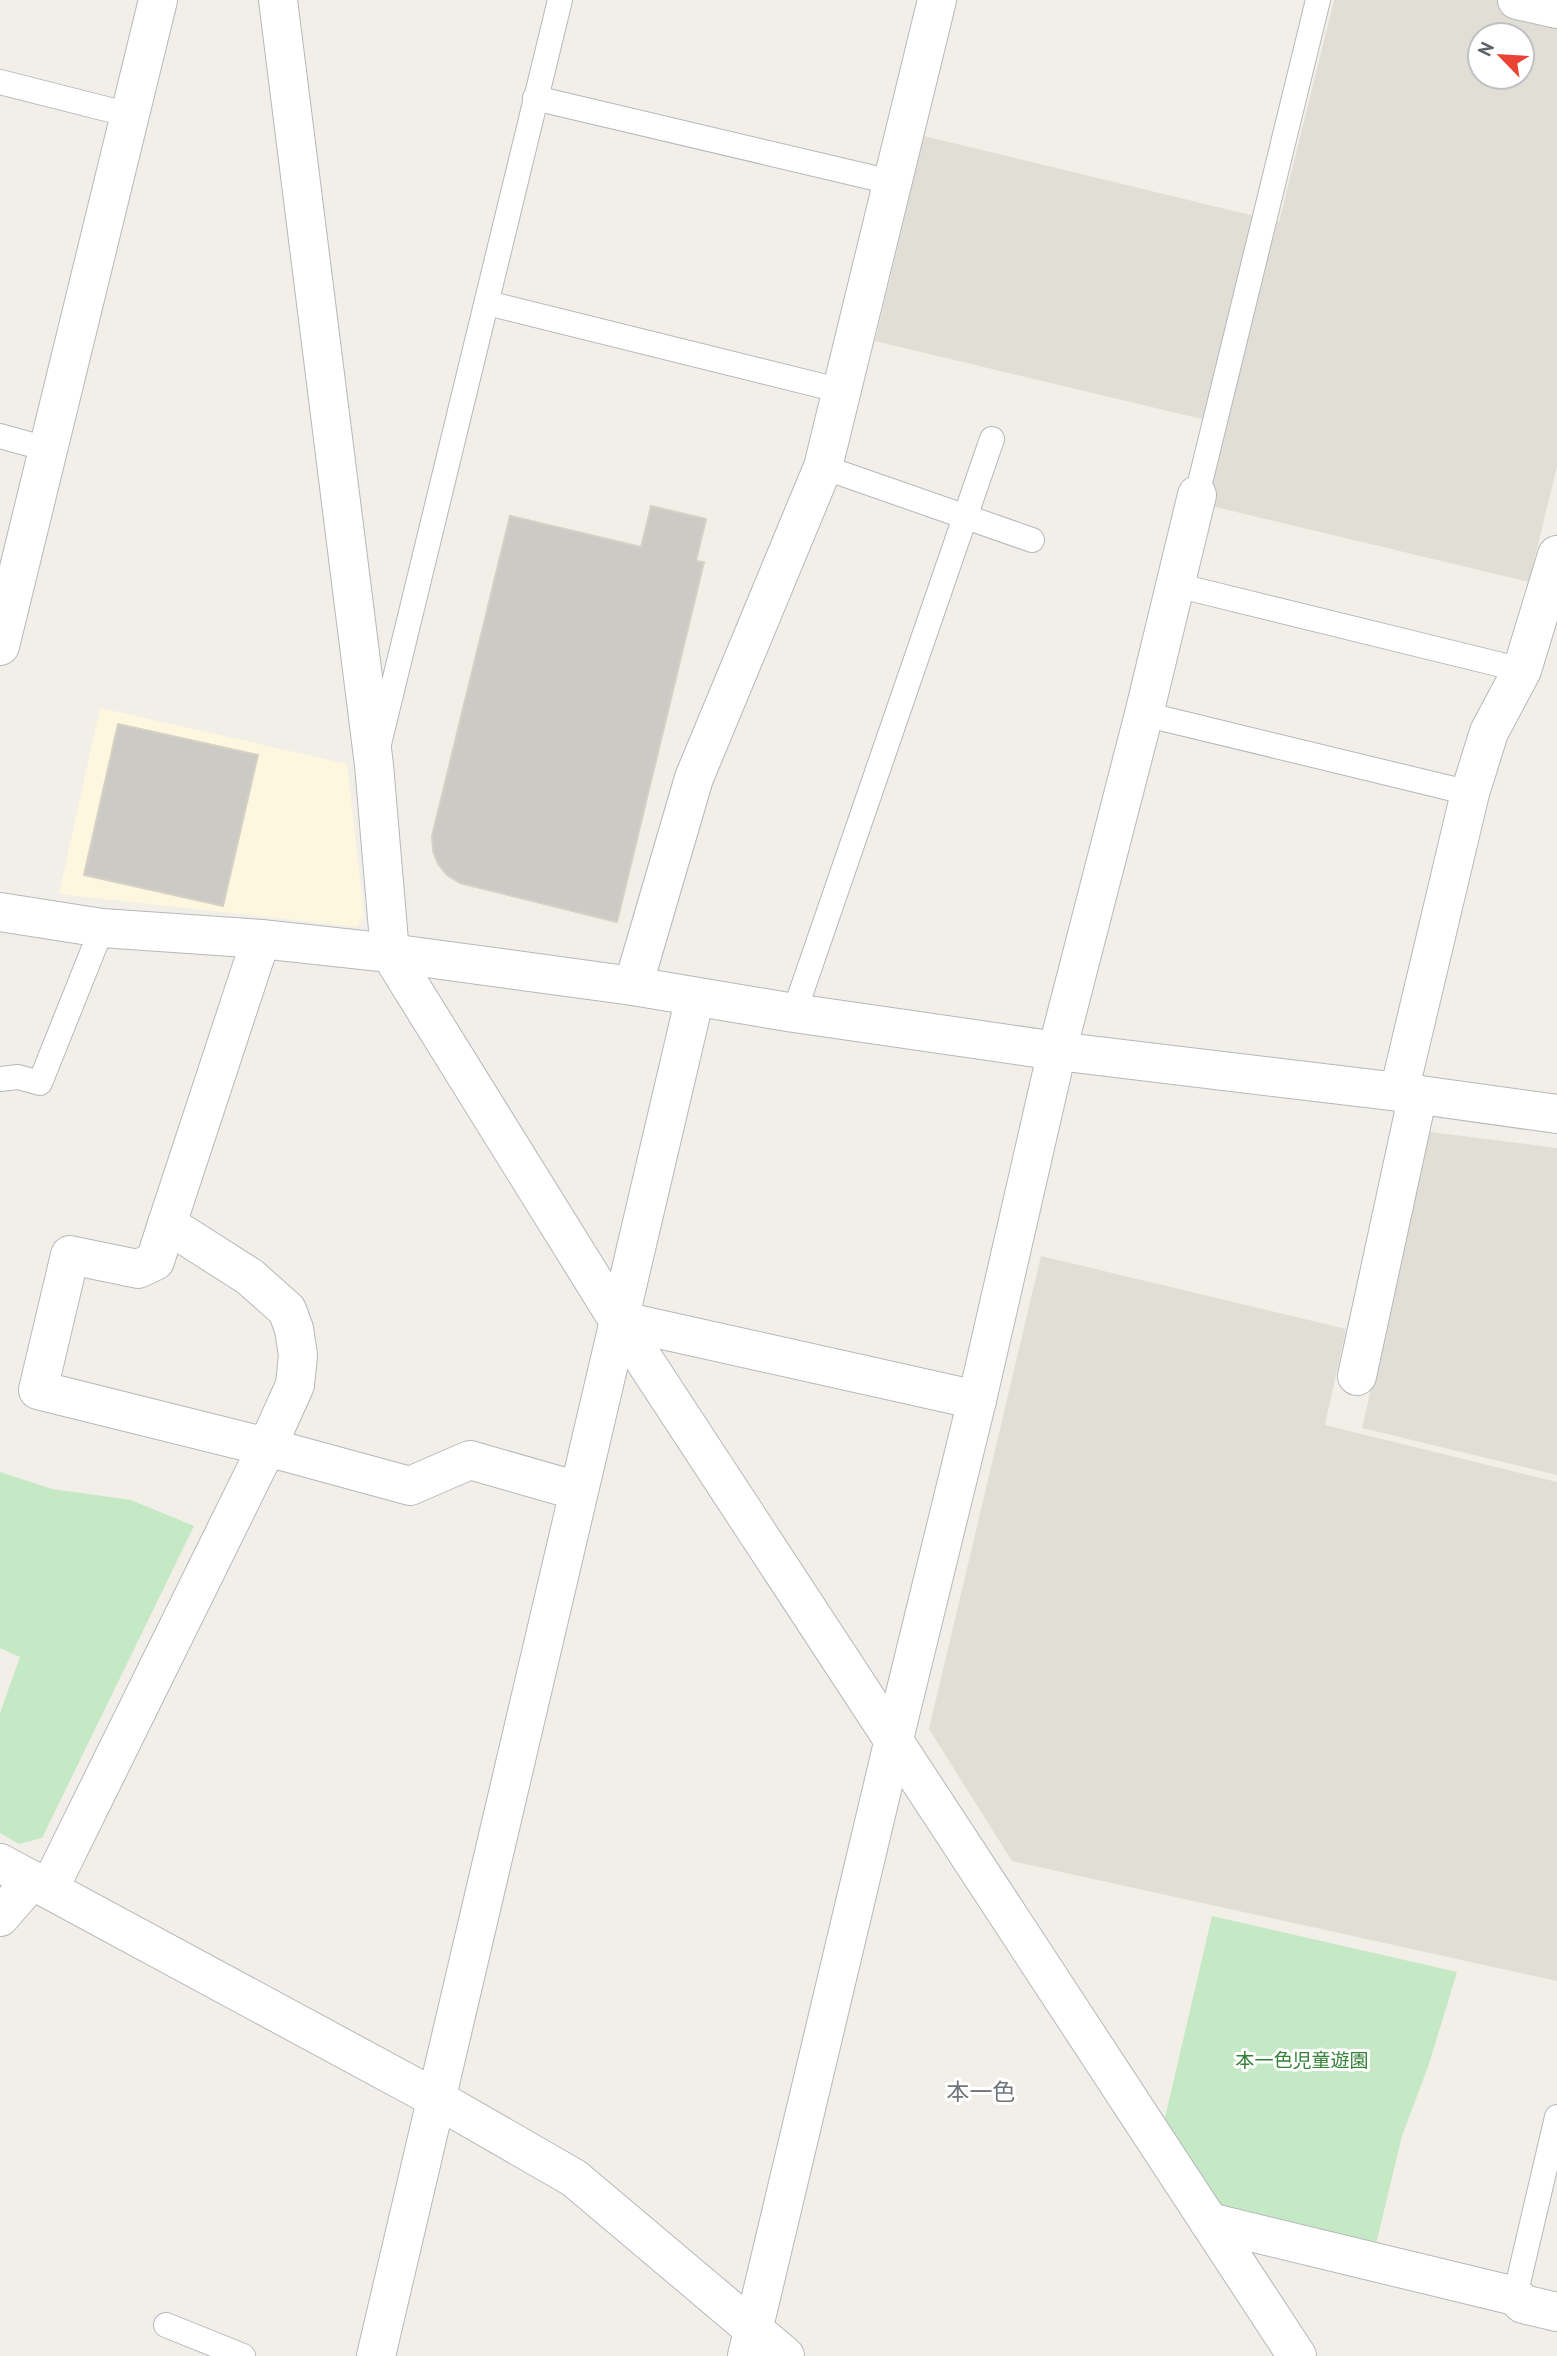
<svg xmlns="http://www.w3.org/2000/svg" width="1557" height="2356" font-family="'PT Sans','Noto Sans JP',sans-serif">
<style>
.commercial{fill:#fef7e0}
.education{fill:#e1ded6;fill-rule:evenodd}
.green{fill:#c5e8c5}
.building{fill:#cccac5;stroke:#d6d1c6;stroke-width:2}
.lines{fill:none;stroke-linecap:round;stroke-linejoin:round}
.service-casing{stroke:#b5b8bc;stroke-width:26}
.minor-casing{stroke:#b5b8bc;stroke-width:40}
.tertiary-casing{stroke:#b5b8bc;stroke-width:40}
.service{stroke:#fff;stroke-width:24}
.minor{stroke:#fff;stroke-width:38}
.tertiary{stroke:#fff;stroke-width:38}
.labels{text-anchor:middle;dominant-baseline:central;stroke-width:6;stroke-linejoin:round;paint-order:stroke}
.park-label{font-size:19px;fill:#348238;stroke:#fff}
.quarter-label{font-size:23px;fill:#70757a;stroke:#fff}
</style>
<rect width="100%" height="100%" fill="#f1efe8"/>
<path class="commercial" d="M100 708 347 764 364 916 357 927 59 894Z"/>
<g class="education">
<path d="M1334 0H1557V466L1529 582 1207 505 1227 425 875 341 924 136 1279 222ZM1480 35H1522V77H1480Z"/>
<path d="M1430 1132 1557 1148V1475L1362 1428Z"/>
<path d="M1041 1256 1346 1329 1325 1425 1557 1482V1981L1012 1861 929 1729Z"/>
</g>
<g class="green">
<path d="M0 1472 52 1489 131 1500 194 1526 42 1838 19 1844 0 1833V1713L20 1657 0 1648Z"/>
<path d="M1212 1916 1457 1972 1429 2064 1402 2136 1375 2248 1220 2210 1164 2122Z"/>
</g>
<g class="building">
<path d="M651 506 706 519 696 561 704 562 617 922 460 883 447 875 438 864 433 851 432 836 510 516 641 547Z"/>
<path d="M118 724 258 755 223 906 84 875Z"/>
</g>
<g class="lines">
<g class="service-casing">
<g id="service">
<path d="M0 82 130 115"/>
<path d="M535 98 891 182"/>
<path d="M487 303 842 391"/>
<path d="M0 436 47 449"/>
<path d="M823 467 1032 540"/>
<path d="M1197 495 1318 0"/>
<path d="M1176 585 1522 670"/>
<path d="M1144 714 1470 793"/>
<path d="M379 744 560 0"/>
<path d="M794 1013 992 439"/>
<path d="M0 1079 18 1077 40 1083 102 928"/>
<path d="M1515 2296 1557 2117"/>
<path d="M166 2325 243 2356"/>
</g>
</g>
<g class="minor-casing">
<g id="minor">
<path d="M1517 0 1557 9"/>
<path d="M0 646 158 0"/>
<path d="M0 912 102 928 261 939 390 953"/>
<path d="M633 986 694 778 823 467 937 0"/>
<path d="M1399 1092 1470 793 1489 732 1522 670 1557 555"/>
<path d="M167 1224 155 1261 138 1269 70 1255 38 1390 267 1447 410 1486 470 1460 578 1491"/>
<path d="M618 1320 977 1400"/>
<path d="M1357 1376 1418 1094"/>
<path d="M0 1863 435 2098 574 2178 785 2356"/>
<path d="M49 1889 267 1447 295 1385 298 1355 294 1329 287 1310 250 1277 167 1224 261 939"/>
<path d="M0 1917 32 1880"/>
<path d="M1209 2222 1515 2296 1523 2304 1557 2312"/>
<path d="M376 2356 695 997"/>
<path d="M747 2356 894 1739 977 1400 1057 1051 1144 714 1197 495"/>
</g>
</g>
<g class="tertiary-casing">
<g id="tertiary">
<path d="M278 0 374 765 390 953 618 1320 1297 2356"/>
<path d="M390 953 633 986 794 1013 1057 1051 1399 1092 1557 1114"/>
</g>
</g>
<use href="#service" class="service"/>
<use href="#minor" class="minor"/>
<use href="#tertiary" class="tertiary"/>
</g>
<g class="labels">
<g class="park-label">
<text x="1302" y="2060">本一色児童遊園</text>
</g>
<g class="quarter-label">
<text x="981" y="2091">本一色</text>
</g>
</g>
<g transform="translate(1501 56) rotate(295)"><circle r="33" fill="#ffffff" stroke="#bfc1c3" stroke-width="2"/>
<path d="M0-5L12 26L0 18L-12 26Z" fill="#ea4335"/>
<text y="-10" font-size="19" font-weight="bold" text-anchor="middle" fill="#5f6368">N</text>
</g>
</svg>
